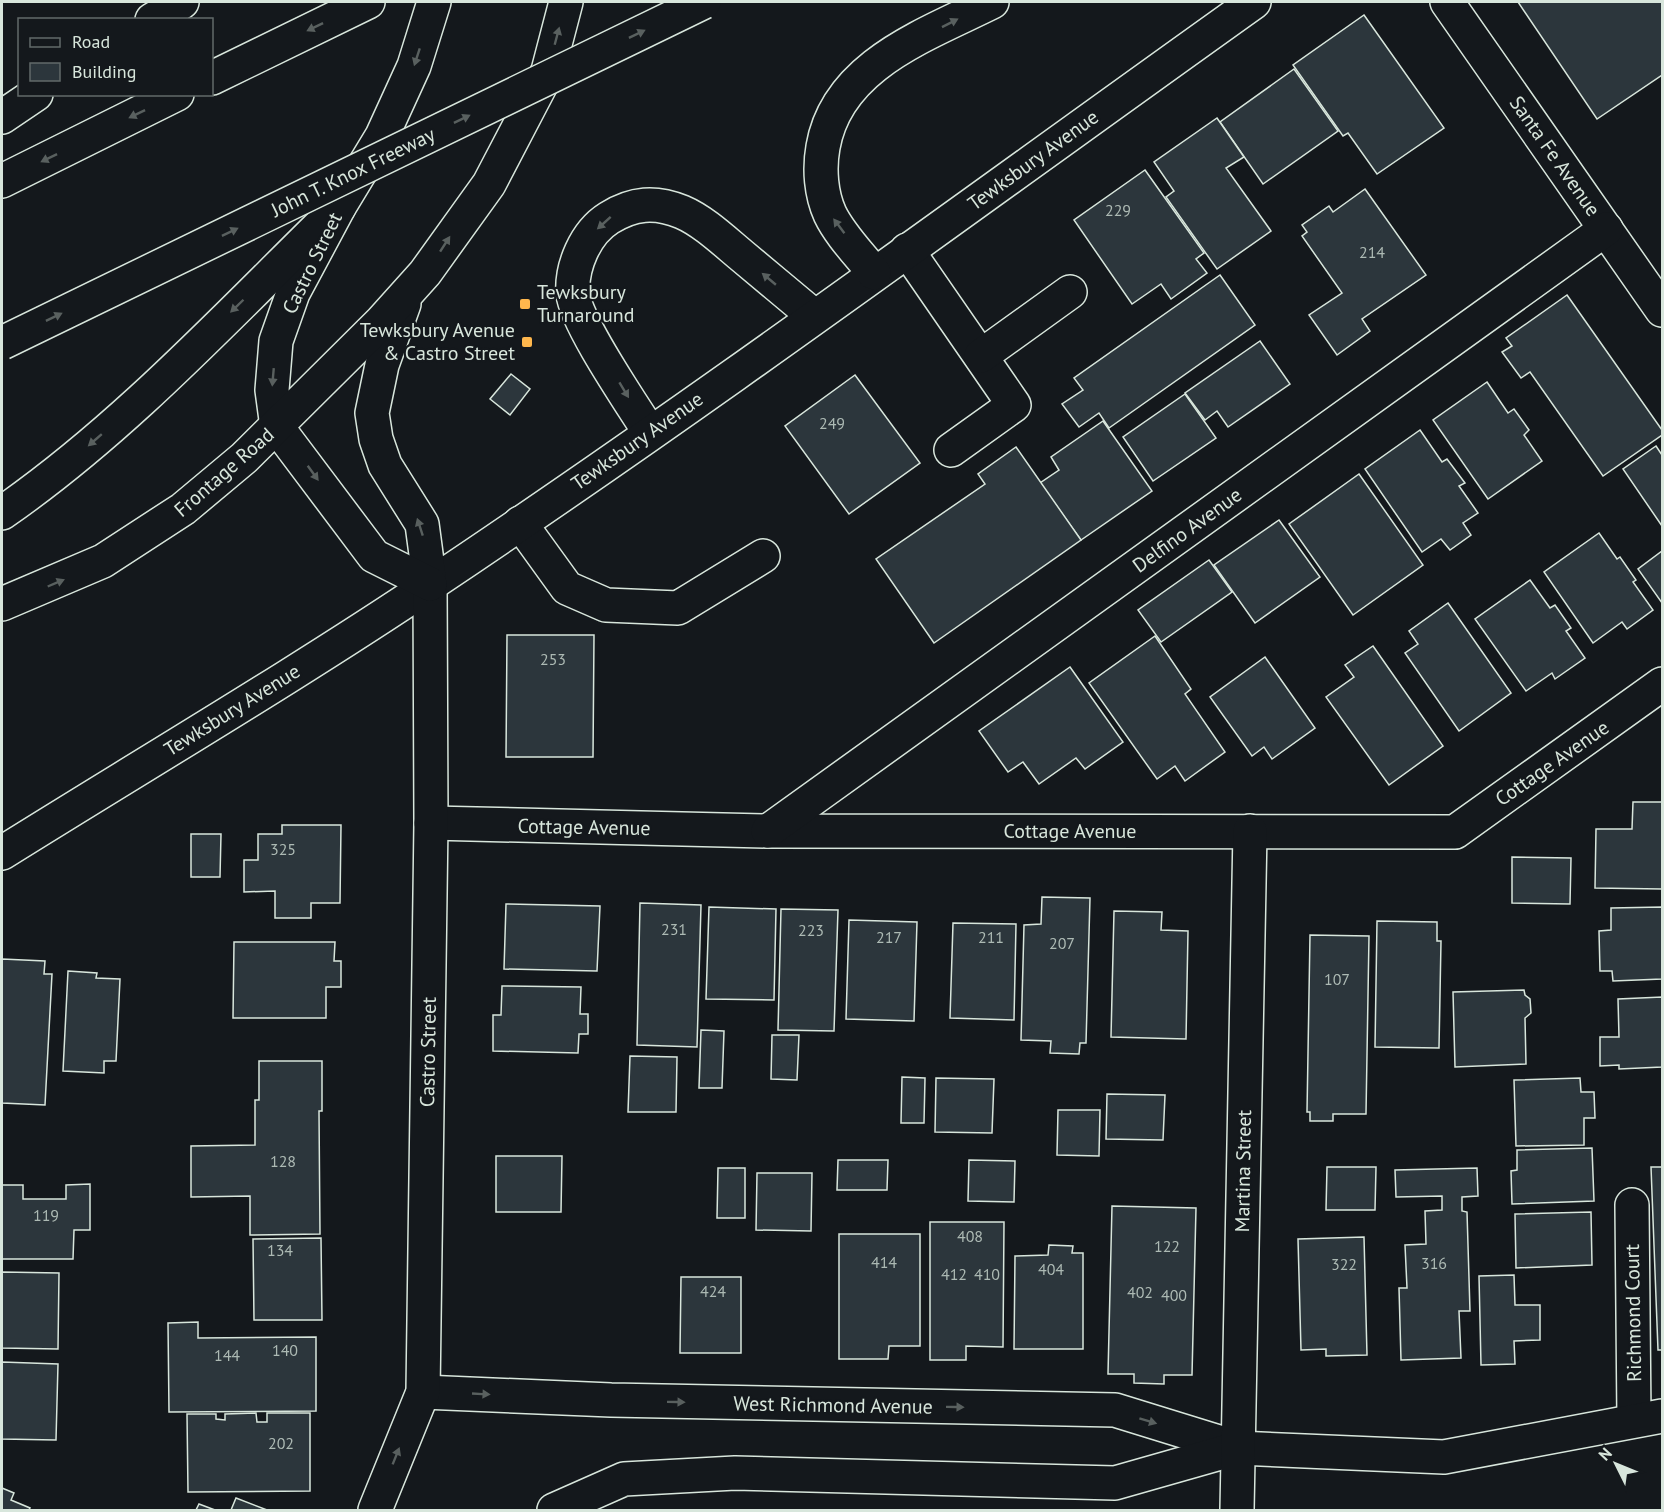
<svg xmlns="http://www.w3.org/2000/svg" width="1664" height="1512" font-family="'PT Sans',sans-serif">
<style>
.building{fill:#2c363c;stroke:#d8e6dc;stroke-width:1.5}
.lines{fill:none;stroke-linecap:round;stroke-linejoin:round}
.minor-casing{stroke:#d8e6dc;stroke-width:36}
.major-casing{stroke:#d8e6dc;stroke-width:36}
.highway-casing{stroke:#d8e6dc;stroke-width:36}
.minor{stroke:#14181c;stroke-width:33}
.major{stroke:#14181c;stroke-width:33}
.highway{stroke:#14181c;stroke-width:33}
.highway-bridge-casing{stroke:#d8e6dc;stroke-width:36;stroke-linecap:butt}
.highway-bridge{stroke:#14181c;stroke-width:33}
.oneway{fill:#59605f}
.poi-dot{fill:#ffb74d;stroke:#14181c;stroke-width:2}
.labels{text-anchor:middle;dominant-baseline:central;stroke-width:4.5;stroke-linejoin:round;paint-order:stroke}
.number-label{font-size:16px;fill:#adbab4}
.street-label{font-size:20px;fill:#d8e6dc;stroke:#14181c}
.poi-label{font-size:20px;fill:#d8e6dc;stroke:#14181c;text-anchor:start}
</style>
<rect width="100%" height="100%" fill="#14181c"/>
<g class="building">
<path d="M1518 2H1662V75L1597 119Z"/>
<path d="M1364 15 1444 128 1377 174 1348 133 1343 136 1293 65Z"/>
<path d="M1294 69 1338 131 1263 184 1220 122Z"/>
<path d="M1217 118 1244 157 1226 168 1271 231 1217 269 1166 197 1174 191 1154 162Z"/>
<path d="M1145 170 1204 253 1196 259 1207 273 1171 299 1161 284 1132 304 1074 220Z"/>
<path d="M1365 189 1426 275 1362 319 1370 331 1337 355 1309 315 1342 293 1302 236 1307 232 1302 225 1329 206 1333 212Z"/>
<path d="M1220 275 1255 325 1109 428 1099 413 1079 427 1062 404 1083 390 1074 378Z"/>
<path d="M1567 295 1662 430V435L1603 476 1530 372 1521 378 1502 352 1512 346 1506 338Z"/>
<path d="M1260 341 1290 384 1228 427 1217 411 1205 420 1185 393Z"/>
<path d="M511 374 530 389 510 415 490 399Z"/>
<path d="M855 375 920 463 849 514 785 426Z"/>
<path d="M1487 382 1508 413 1514 409 1529 430 1524 435 1542 461 1488 499 1433 420Z"/>
<path d="M1185 394 1216 438 1153 481 1123 437Z"/>
<path d="M1103 421 1152 491 1081 540 1040 483 1059 470 1051 457Z"/>
<path d="M1420 430 1442 462 1447 459 1465 483 1459 486 1478 513 1463 523 1471 535 1450 550 1441 539 1422 552 1365 469Z"/>
<path d="M1656 446 1662 455V526L1623 469Z"/>
<path d="M1016 447 1081 540 934 643 876 559 985 484 978 474Z"/>
<path d="M1359 474 1423 565 1353 615 1289 524Z"/>
<path d="M1279 520 1320 577 1255 623 1214 565Z"/>
<path d="M1599 533 1617 559 1620 557 1636 580 1633 582 1653 610 1627 629 1622 622 1593 643 1544 572Z"/>
<path d="M1662 551V603L1638 569Z"/>
<path d="M1209 560 1232 592 1161 642 1138 610Z"/>
<path d="M1530 580 1550 608 1555 605 1571 628 1566 631 1585 658 1555 679 1552 673 1526 691 1475 619Z"/>
<path d="M1448 603 1511 693 1459 731 1405 653 1418 644 1409 631Z"/>
<path d="M507 635H594L593 757H506Z"/>
<path d="M1155 636 1191 689 1185 694 1225 752 1185 781 1175 766 1157 779 1089 683Z"/>
<path d="M1373 646 1443 746 1389 785 1326 697 1354 677 1345 665Z"/>
<path d="M1265 657 1315 728 1272 759 1264 747 1252 756 1210 697Z"/>
<path d="M1070 667 1123 742 1085 769 1076 758 1039 784 1023 762 1008 772 979 731Z"/>
<path d="M1633 802H1662V889L1595 888 1596 829H1632Z"/>
<path d="M282 825H341L340 903H311V918H275V891L244 892V860H258V834H282Z"/>
<path d="M191 834H221L220 877H191Z"/>
<path d="M1512 857 1571 858 1570 904 1512 903Z"/>
<path d="M1042 897 1090 898 1086 1043H1080L1079 1054 1050 1053 1051 1041 1021 1040 1024 925 1041 924Z"/>
<path d="M640 903 701 905 697 1047 637 1045Z"/>
<path d="M506 904 600 906 597 971 504 969Z"/>
<path d="M709 907 776 909 774 1000 706 999Z"/>
<path d="M1662 907V979L1613 981 1612 971H1600L1599 931 1611 930V908Z"/>
<path d="M781 909 838 910 834 1031 778 1030Z"/>
<path d="M1114 911 1162 912 1161 930 1188 931 1186 1039 1111 1037Z"/>
<path d="M849 920 917 922 914 1021 846 1019Z"/>
<path d="M1377 921 1437 922V941H1441L1439 1048 1375 1047Z"/>
<path d="M953 923 1016 924 1014 1020 950 1018Z"/>
<path d="M1310 935 1369 936 1366 1114H1333V1121H1310V1112H1307Z"/>
<path d="M234 942H335L334 961H341V987H326V1018H233Z"/>
<path d="M2 959 45 961 44 974H52L45 1105 2 1103Z"/>
<path d="M68 971 97 973 96 978 120 979 116 1061H104V1073L63 1071Z"/>
<path d="M502 986 581 987 580 1014H588V1034H579L578 1053 493 1051V1015H501Z"/>
<path d="M1524 990 1525 995 1530 999 1531 1013 1525 1018 1526 1064 1455 1067 1453 992Z"/>
<path d="M1662 997V1067L1619 1069V1065L1600 1066V1037H1619L1618 999Z"/>
<path d="M701 1030 724 1031 722 1088H699Z"/>
<path d="M772 1035H799L797 1080 771 1079Z"/>
<path d="M630 1056 677 1057 676 1112H628Z"/>
<path d="M259 1061H322V1111H319L320 1234 250 1235V1196L191 1197V1146L255 1145V1100H259Z"/>
<path d="M902 1077 925 1078 924 1123H901Z"/>
<path d="M936 1078 994 1079 992 1133 935 1132Z"/>
<path d="M1580 1078 1581 1092H1594L1595 1118H1584V1145L1516 1146 1514 1080Z"/>
<path d="M1107 1094 1165 1095 1163 1140 1106 1139Z"/>
<path d="M1058 1110H1100L1099 1156 1057 1155Z"/>
<path d="M1592 1148 1594 1201 1512 1204 1511 1171 1517 1170V1150Z"/>
<path d="M496 1156H562L561 1212H496Z"/>
<path d="M838 1160H888L887 1190H837Z"/>
<path d="M969 1160 1015 1161 1014 1202 968 1201Z"/>
<path d="M1327 1167H1376L1375 1210H1326Z"/>
<path d="M1651 1167H1662V1350H1658Z"/>
<path d="M718 1168H745V1218H717Z"/>
<path d="M1477 1168 1478 1196 1462 1197V1211L1467 1212 1470 1311H1459L1461 1358 1401 1360 1399 1288H1407L1405 1245 1426 1244 1425 1211 1442 1210V1196L1396 1197 1395 1170Z"/>
<path d="M757 1173H812L811 1231 756 1230Z"/>
<path d="M90 1184V1230H74L73 1259H2V1185H23V1199H66V1185Z"/>
<path d="M1112 1206 1196 1208 1192 1375H1164V1384L1134 1383V1374H1108Z"/>
<path d="M1591 1212 1592 1265 1516 1268 1515 1214Z"/>
<path d="M930 1222H1004L1003 1347 966 1346V1360H930Z"/>
<path d="M839 1234H920V1346H889L888 1359H839Z"/>
<path d="M1364 1237 1367 1355 1326 1356V1349L1301 1350 1298 1239Z"/>
<path d="M321 1238 322 1320H254L253 1239Z"/>
<path d="M1049 1245 1073 1246 1072 1253H1083V1349H1014L1015 1256 1048 1255Z"/>
<path d="M2 1272 59 1273 58 1349 2 1348Z"/>
<path d="M1514 1275 1515 1305H1540V1340L1514 1341 1515 1364 1481 1365 1479 1276Z"/>
<path d="M681 1277H741V1353H680Z"/>
<path d="M198 1322V1338L316 1337V1411L169 1412 168 1323Z"/>
<path d="M2 1362 58 1364 56 1440 2 1439Z"/>
<path d="M256 1413 257 1422H267V1413H310V1491L188 1492 187 1414H216V1419L225 1420V1414Z"/>
<path d="M2 1488 14 1493 11 1500 30 1508 29 1510H2Z"/>
<path d="M236 1498 267 1510H231Z"/>
<path d="M199 1504 215 1510H196Z"/>
</g>
<g class="lines">
<g class="minor-casing">
<g id="minor">
<path d="M1447 2 1662 310"/>
<path d="M907 250 1014 405 951 450"/>
<path d="M981 356 1070 292"/>
<path d="M650 433C632 404 576 323 573 294 571 267 585 233 609 218 633 203 655 201 682 212 703 221 723 240 741 255 765 275 790 296 814 316"/>
<path d="M520 523 567 588 606 605 678 608 763 556"/>
<path d="M431 823 768 831 1455 832 1662 684"/>
<path d="M768 831 1606 229"/>
<path d="M2 853C146 763 292 677 434 582 712 396 982 196 1254 2"/>
<path d="M1632 1205 1634 1420"/>
<path d="M423 1392 611 1400 1115 1410 1238 1448 1444 1457 1662 1416"/>
<path d="M375 1510 423 1392 431 823 430 584"/>
<path d="M554 1510 624 1479 735 1473 1115 1483 1238 1448"/>
<path d="M1237 1510 1250 831"/>
</g>
</g>
<g class="major-casing">
<g id="major">
<path d="M404 304 382 365 372 413 376 439 385 465 422 524 430 584"/>
<path d="M430 584 374 556 277 427 272 390 276 341 293 293 339 207 382 136 414 66 434 2"/>
<path d="M2 604 103 561 183 509 244 458 381 322 425 273 489 184 548 71 566 2"/>
</g>
</g>
<g class="highway-casing">
<g id="highway">
<path d="M152 20 182 2"/>
<path d="M212 78 368 2"/>
<path d="M2 117 36 94"/>
<path d="M2 181 177 94"/>
<path d="M874 273C860 255 840 235 830 214 821 194 819 169 823 147 837 65 926 35 992 2"/>
<path d="M2 513C126 427 231 312 339 207"/>
</g>
</g>
<use href="#minor" class="minor"/>
<use href="#major" class="major"/>
<use href="#highway" class="highway"/>
<g class="highway-bridge-casing">
<path id="highway-bridge" d="M2 343 704 2"/>
</g>
<use href="#highway-bridge" class="highway-bridge"/>
</g>
<defs><path id="oneway-solid" d="M-6-.8H1V-3.2L6.5 0L1 3.2V.8H-6Z" transform="scale(1.5)"/></defs>
<g class="oneway">
<use href="#oneway-solid" transform="translate(950 23) rotate(-27)"/>
<use href="#oneway-solid" transform="translate(315 27) rotate(154)"/>
<use href="#oneway-solid" transform="translate(637 34) rotate(-26)"/>
<use href="#oneway-solid" transform="translate(557 36) rotate(-75)"/>
<use href="#oneway-solid" transform="translate(417 57) rotate(108)"/>
<use href="#oneway-solid" transform="translate(137 114) rotate(154)"/>
<use href="#oneway-solid" transform="translate(462 119) rotate(-26)"/>
<use href="#oneway-solid" transform="translate(49 158) rotate(154)"/>
<use href="#oneway-solid" transform="translate(604 223) rotate(138)"/>
<use href="#oneway-solid" transform="translate(839 226) rotate(-127)"/>
<use href="#oneway-solid" transform="translate(230 232) rotate(-26)"/>
<use href="#oneway-solid" transform="translate(445 244) rotate(-57)"/>
<use href="#oneway-solid" transform="translate(769 279) rotate(-140)"/>
<use href="#oneway-solid" transform="translate(237 306) rotate(136)"/>
<use href="#oneway-solid" transform="translate(54 317) rotate(-26)"/>
<use href="#oneway-solid" transform="translate(273 377) rotate(95)"/>
<use href="#oneway-solid" transform="translate(624 390) rotate(59)"/>
<use href="#oneway-solid" transform="translate(95 440) rotate(139)"/>
<use href="#oneway-solid" transform="translate(313 473) rotate(54)"/>
<use href="#oneway-solid" transform="translate(420 527) rotate(-108)"/>
<use href="#oneway-solid" transform="translate(56 583) rotate(-23)"/>
<use href="#oneway-solid" transform="translate(481 1394) rotate(3)"/>
<use href="#oneway-solid" transform="translate(676 1402) rotate(1)"/>
<use href="#oneway-solid" transform="translate(955 1407) rotate(1)"/>
<use href="#oneway-solid" transform="translate(1148 1421) rotate(17)"/>
<use href="#oneway-solid" transform="translate(396 1456) rotate(-68)"/>
</g>
<g class="poi-dot">
<rect x="519" y="298" width="12" height="12" rx="3"/>
<rect x="521" y="336" width="12" height="12" rx="3"/>
</g>
<g class="labels">
<g class="number-label">
<text x="1118" y="210">229</text>
<text x="1372" y="252">214</text>
<text x="832" y="423">249</text>
<text x="553" y="659">253</text>
<text x="283" y="849">325</text>
<text x="674" y="929">231</text>
<text x="811" y="930">223</text>
<text x="889" y="937">217</text>
<text x="991" y="937">211</text>
<text x="1062" y="943">207</text>
<text x="1337" y="979">107</text>
<text x="283" y="1161">128</text>
<text x="46" y="1215">119</text>
<text x="970" y="1236">408</text>
<text x="1167" y="1246">122</text>
<text x="280" y="1250">134</text>
<text x="884" y="1262">414</text>
<text x="1434" y="1263">316</text>
<text x="1344" y="1264">322</text>
<text x="1051" y="1269">404</text>
<text x="954" y="1274">412</text>
<text x="987" y="1274">410</text>
<text x="713" y="1291">424</text>
<text x="1140" y="1292">402</text>
<text x="1174" y="1295">400</text>
<text x="285" y="1350">140</text>
<text x="227" y="1355">144</text>
<text x="281" y="1443">202</text>
</g>
<g class="street-label">
<text transform="translate(1555 156) rotate(55)">Santa Fe Avenue</text>
<text transform="translate(1033 160) rotate(-36)">Tewksbury Avenue</text>
<text transform="translate(353 172) rotate(-26)">John T. Knox Freeway</text>
<text transform="translate(312 263) rotate(-64)">Castro Street</text>
<text transform="translate(637 441) rotate(-35)">Tewksbury Avenue</text>
<text transform="translate(224 472) rotate(-41)">Frontage Road</text>
<text transform="translate(1187 530) rotate(-36)">Delfino Avenue</text>
<text transform="translate(232 710) rotate(-32)">Tewksbury Avenue</text>
<text transform="translate(1552 763) rotate(-35)">Cottage Avenue</text>
<text transform="translate(584 827) rotate(1)">Cottage Avenue</text>
<text x="1070" y="831">Cottage Avenue</text>
<text transform="translate(428 1052) rotate(-89)">Castro Street</text>
<text transform="translate(1243 1171) rotate(-89)">Martina Street</text>
<text transform="translate(1633 1313) rotate(-91)">Richmond Court</text>
<text transform="translate(833 1405) rotate(1)">West Richmond Avenue</text>
</g>
<g class="poi-label">
<text x="537" y="292">Tewksbury<tspan x="537" dy="23">Turnaround</tspan></text>
<text x="515" y="330" text-anchor="end">Tewksbury Avenue<tspan x="515" dy="23">&amp; Castro Street</tspan></text>
</g>
</g>
<rect width="1664" height="1512" fill="none" stroke="#d8e6dc" stroke-width="6"/>
<rect x="18" y="18" width="195" height="78" fill="#14181c" stroke="#626a69" stroke-width="1.5"/>
<rect x="30" y="38" width="30" height="9" fill="#14181c" stroke="#626a69" stroke-width="1.5"/>
<text x="72" y="48" font-size="18" fill="#d8e6dc">Road</text>
<rect x="30" y="63" width="30" height="18" fill="#2c363c" stroke="#626a69" stroke-width="1.5"/>
<text x="72" y="78" font-size="18" fill="#d8e6dc">Building</text>
<g transform="translate(1616 1464) rotate(313)" stroke="#14181c" stroke-width="4.5" paint-order="stroke">
<path d="M0-4.5L10 22L0 15L-10 22Z" fill="#d8e6dc"/>
<text y="-9" font-size="16" font-weight="bold" text-anchor="middle" fill="#d8e6dc">N</text>
</g>
</svg>
